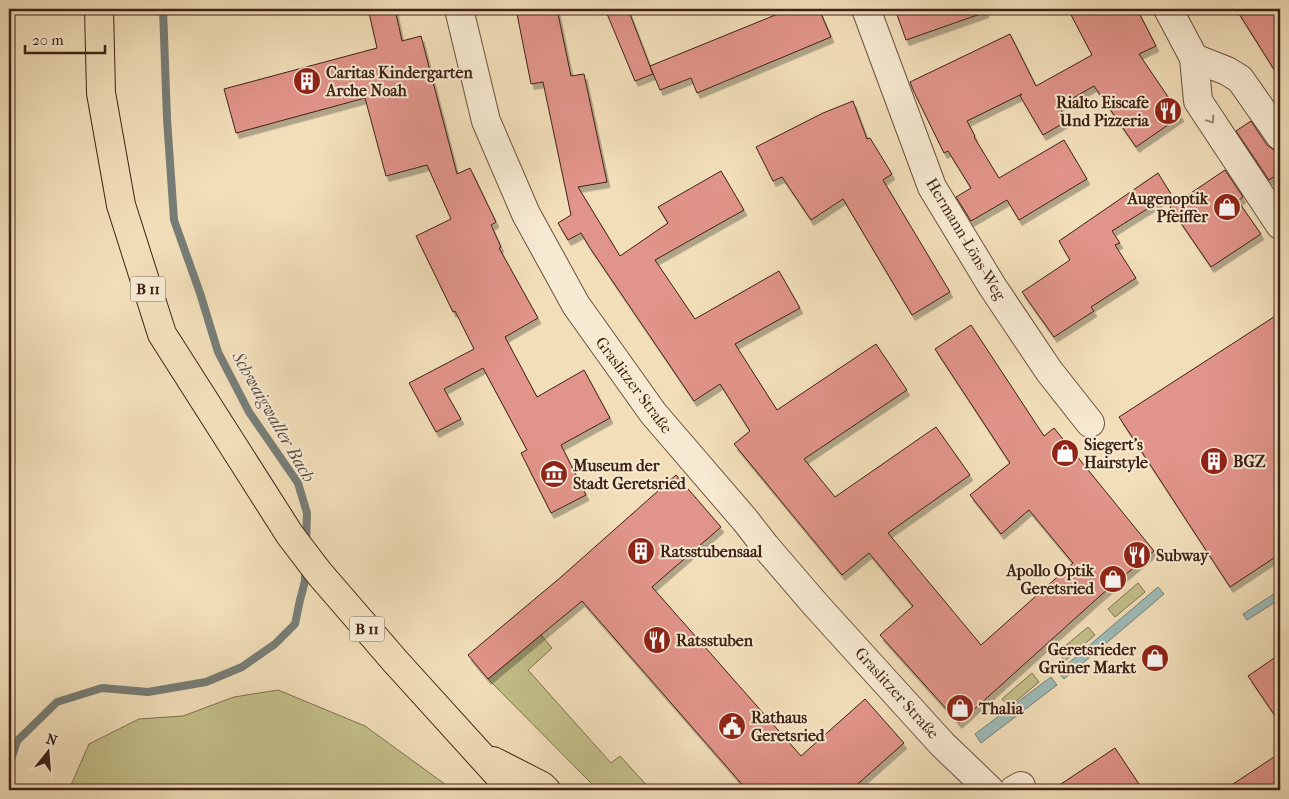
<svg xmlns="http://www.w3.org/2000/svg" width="1289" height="799" font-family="'IM FELL French Canon',serif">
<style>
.green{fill:#c3bf8a;stroke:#807050}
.water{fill:#9dbbb8;stroke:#777e77}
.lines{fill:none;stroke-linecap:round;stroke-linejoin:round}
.stream{stroke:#777e77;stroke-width:8}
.building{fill:#e19489;stroke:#3e2215;filter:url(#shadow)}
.street-casing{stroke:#6b513e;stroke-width:30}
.primary-casing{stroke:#3e2215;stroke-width:30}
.street{stroke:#f7ead2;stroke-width:28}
.primary{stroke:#f2dfba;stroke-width:28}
.oneway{stroke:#9a8674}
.labels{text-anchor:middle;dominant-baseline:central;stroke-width:4;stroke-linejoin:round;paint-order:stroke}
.shield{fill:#f7ead2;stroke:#765e4e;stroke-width:1}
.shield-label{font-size:15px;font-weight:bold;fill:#3e2215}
.poi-label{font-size:16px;font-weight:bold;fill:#3e2215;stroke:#f7ead2;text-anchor:start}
.street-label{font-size:16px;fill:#3e2215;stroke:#f7ead2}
.water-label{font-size:18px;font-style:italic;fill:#5a5046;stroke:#f7ead2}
</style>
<defs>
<filter id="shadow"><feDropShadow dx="3" dy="5.5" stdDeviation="0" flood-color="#0004"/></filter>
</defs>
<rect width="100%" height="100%" fill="#f2dfba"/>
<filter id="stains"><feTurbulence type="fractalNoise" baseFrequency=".004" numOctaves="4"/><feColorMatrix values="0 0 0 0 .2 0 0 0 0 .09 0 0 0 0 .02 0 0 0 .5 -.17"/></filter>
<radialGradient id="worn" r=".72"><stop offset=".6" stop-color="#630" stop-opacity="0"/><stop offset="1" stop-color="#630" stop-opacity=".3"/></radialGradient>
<g class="green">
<path d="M1138 583 1145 592 1115 617 1108 609Z"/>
<path d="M1088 627 1095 635 1065 661 1058 652Z"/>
<path d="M541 635 552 648 528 670 611 763 620 756 651 790H598L488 679Z"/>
<path d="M1032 673 1039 682 1009 707 1002 699Z"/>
<path d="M278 690 365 726 453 790H72L71 785 89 744 139 719 183 716 234 697Z"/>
</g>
<g class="water">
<path d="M1158 587 1164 594 1064 679 1058 672Z"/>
<path d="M1280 590V599L1247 620 1243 614Z"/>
<path d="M1051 677 1057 685 981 743 975 734Z"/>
</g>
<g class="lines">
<g class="stream">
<path d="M163 9 167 119 174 220 200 293 218 352 249 412 298 483 307 513 306 543"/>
<path d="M9 766 17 741 57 702 102 688 148 692 206 682 242 667 275 644 295 624 300 600 305 581V567"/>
</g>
</g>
<g class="building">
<path d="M388 9H395L402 41 421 36 457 174 470 168 496 222 491 225 501 247 499 248 538 318 505 337 537 397 584 370 610 418 561 445 586 495 551 513 521 453 527 450 483 368 444 389 461 419 436 432 409 383 474 349 455 311 453 312 416 236 451 219 427 165 386 176 365 98 236 133 224 89 377 48 369 13Z"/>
<path d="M516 9H557L571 76 584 74 607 182 578 187 620 256 668 223 658 207 721 171 744 210 655 260 695 319 779 271 800 308 735 344 777 410 876 344 907 390 804 459 835 497 936 427 970 475 888 533 981 645 1073 563 1029 510 1001 534 970 495 1010 463 935 349 971 325 1044 436 1054 428 1154 551 1101 595 959 723 880 635 913 606 869 553 842 575 734 444 750 431 720 384 694 401 590 248 581 233 568 240 558 223 571 215 543 82 531 84Z"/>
<path d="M605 9H628L653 74 635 81Z"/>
<path d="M790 9H819L831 37 697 93 691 78 660 90 650 66Z"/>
<path d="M895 9H985L986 12 906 40Z"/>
<path d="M1068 9H1137L1156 46 1139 54 1181 116 1136 147 1094 86 1059 106 1067 121 1043 135 1020 96 1022 94 967 121 975 136 974 137 999 178 1064 140 1087 179 1019 220 1007 200 971 221 956 197 971 188 948 151 944 153 914 92 910 82 1010 34 1036 86 1092 55Z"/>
<path d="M1236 9H1280V79Z"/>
<path d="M853 101 867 139 870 138 892 174 883 180 950 292 912 315 843 199 811 220 782 177 773 181 756 147 823 113Z"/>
<path d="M1251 121 1267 145 1274 150 1280 160V173L1269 180 1236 131Z"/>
<path d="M1225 170 1243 197 1238 201 1261 234 1211 267 1170 207Z"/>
<path d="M1158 173 1171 194 1112 231 1120 243 1115 245 1136 278 1091 307 1094 311 1054 337 1022 292 1070 260 1059 241Z"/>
<path d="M1280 313V554L1230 587 1119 417Z"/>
<path d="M676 475 721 527 652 587 801 756 865 699 904 743 851 790H747L582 601 488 679 468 655 561 577Z"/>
<path d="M1280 654V723L1248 676Z"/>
<path d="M1115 748 1143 790H1052Z"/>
<path d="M1280 753V790H1224Z"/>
</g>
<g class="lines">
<g class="street-casing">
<g id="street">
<path d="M459 9 486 121 526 214 576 305 653 413 745 520 766 547 815 604 942 744 990 790"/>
<path d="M866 9 932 187 992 286 1049 371 1090 423"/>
<path d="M1168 9 1194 58 1198 101 1280 225"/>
<path d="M1194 58 1227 71 1240 79 1280 136"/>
<path d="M1014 790 1021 786"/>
</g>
</g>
<g class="primary-casing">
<g id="primary">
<path d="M99 9 101 93 121 205 162 334 290 535 319 573 395 661 512 790"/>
<path d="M493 761 542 786 546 790"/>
</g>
</g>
<use href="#street" class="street"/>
<use href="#primary" class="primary"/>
</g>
<defs><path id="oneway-chevron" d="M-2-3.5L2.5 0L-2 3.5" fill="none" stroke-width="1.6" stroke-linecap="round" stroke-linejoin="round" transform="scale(1.25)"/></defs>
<use class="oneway" href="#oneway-chevron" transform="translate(1211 120) rotate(57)"/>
<defs>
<g id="building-disc" transform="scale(1.4375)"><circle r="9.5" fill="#8f2418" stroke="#f7ead2"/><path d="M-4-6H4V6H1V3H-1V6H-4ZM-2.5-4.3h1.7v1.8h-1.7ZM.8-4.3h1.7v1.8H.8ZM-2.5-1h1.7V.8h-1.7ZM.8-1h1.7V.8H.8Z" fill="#fff"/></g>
<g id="restaurant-disc" transform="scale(1.4375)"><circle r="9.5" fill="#8f2418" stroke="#f7ead2"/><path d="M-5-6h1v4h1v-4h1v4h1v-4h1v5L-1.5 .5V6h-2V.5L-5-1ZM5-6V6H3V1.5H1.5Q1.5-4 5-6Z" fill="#fff"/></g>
<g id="shop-disc" transform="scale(1.4375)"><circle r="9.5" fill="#8f2418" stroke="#f7ead2"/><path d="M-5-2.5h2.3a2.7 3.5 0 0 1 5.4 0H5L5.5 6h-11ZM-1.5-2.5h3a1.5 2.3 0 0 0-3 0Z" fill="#fff"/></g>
<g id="museum-disc" transform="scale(1.4375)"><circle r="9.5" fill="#8f2418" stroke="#f7ead2"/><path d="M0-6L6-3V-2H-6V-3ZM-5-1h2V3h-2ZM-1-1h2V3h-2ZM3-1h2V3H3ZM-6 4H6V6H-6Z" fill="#fff"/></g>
<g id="civic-disc" transform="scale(1.4375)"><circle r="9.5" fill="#8f2418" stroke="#f7ead2"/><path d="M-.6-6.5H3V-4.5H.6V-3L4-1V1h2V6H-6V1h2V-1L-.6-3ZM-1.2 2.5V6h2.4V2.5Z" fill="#fff"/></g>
</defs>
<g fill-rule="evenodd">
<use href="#building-disc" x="307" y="81"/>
<use href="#restaurant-disc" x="1168" y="111"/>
<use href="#shop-disc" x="1227" y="207"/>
<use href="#shop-disc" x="1065" y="453"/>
<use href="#building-disc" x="1214" y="461"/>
<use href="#museum-disc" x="554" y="474"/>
<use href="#building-disc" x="641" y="551"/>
<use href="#restaurant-disc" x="1137" y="555"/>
<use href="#shop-disc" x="1113" y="579"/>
<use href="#restaurant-disc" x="657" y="640"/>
<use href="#shop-disc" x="1155" y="658"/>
<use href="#shop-disc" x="960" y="708"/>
<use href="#civic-disc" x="732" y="726"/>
</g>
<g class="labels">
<g class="shield">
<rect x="130.5" y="276.5" width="35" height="25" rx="4"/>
<rect x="349.5" y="616.5" width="35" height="25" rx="4"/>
</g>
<g class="shield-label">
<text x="148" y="289">B 11</text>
<text x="367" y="629">B 11</text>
</g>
<g class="poi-label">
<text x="326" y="72">Caritas Kindergarten<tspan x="326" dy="18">Arche Noah</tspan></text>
<text x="1149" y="102" text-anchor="end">Rialto Eiscafe<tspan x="1149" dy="18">Und Pizzeria</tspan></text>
<text x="1208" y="198" text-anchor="end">Augenoptik<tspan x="1208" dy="18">Pfeiffer</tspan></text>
<text x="1084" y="444">Siegert's<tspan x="1084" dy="18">Hairstyle</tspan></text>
<text x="1233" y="461">BGZ</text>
<text x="573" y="465">Museum der<tspan x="573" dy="18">Stadt Geretsried</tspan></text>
<text x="660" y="551">Ratsstubensaal</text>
<text x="1156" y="555">Subway</text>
<text x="1094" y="570" text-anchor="end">Apollo Optik<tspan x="1094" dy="18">Geretsried</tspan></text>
<text x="676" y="640">Ratsstuben</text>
<text x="1136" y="649" text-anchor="end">Geretsrieder<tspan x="1136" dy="18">Grüner Markt</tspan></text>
<text x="979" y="708">Thalia</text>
<text x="751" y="717">Rathaus<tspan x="751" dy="18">Geretsried</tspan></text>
</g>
<g class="street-label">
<text transform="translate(966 239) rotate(59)">Hermann-Löns-Weg</text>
<text transform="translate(634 385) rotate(53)">Graslitzer Straße</text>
<text transform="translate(897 693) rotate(48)">Graslitzer Straße</text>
</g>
<g class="water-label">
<text transform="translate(273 417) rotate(60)">Schwaigwaller Bach</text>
</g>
</g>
<rect width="1289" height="799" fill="none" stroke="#f2dfba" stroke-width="30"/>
<rect x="10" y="10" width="1269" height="779" fill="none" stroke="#3e2215" stroke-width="2.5"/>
<rect x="15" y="15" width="1259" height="769" fill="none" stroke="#3e2215"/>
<g transform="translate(48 752) rotate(17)" stroke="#f7ead2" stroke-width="4" paint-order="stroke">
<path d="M0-4L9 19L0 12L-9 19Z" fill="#3e2215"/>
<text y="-8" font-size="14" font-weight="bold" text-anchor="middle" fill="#3e2215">N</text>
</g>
<path d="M25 45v8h80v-8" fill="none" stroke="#3e2215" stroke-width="2.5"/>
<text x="32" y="45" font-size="15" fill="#3e2215" stroke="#f7ead2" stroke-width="4" paint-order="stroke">20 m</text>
<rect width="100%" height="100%" filter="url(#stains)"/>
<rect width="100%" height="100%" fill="url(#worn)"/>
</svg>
